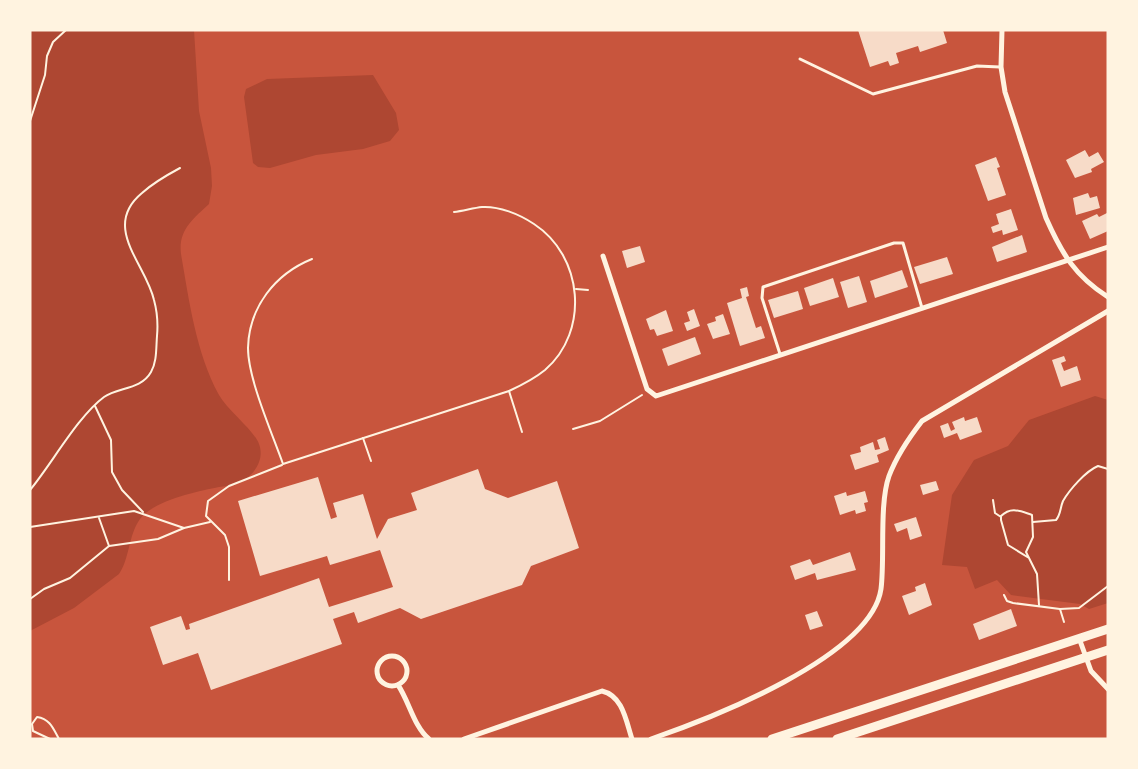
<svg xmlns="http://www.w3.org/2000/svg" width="1138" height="769" font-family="'Fira Sans',sans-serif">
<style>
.green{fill:#ae4732}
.building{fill:#f7dbc8}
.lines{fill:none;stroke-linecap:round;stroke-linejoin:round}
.path{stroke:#fff3e0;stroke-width:2}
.service{stroke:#fff3e0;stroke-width:3}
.minor{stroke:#fff3e0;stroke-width:5}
.trunk{stroke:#fff3e0;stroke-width:9}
</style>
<rect width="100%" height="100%" fill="#c8553d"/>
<g class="green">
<path d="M30 30H194L199 111 211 168 212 186 209 204C193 219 178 230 181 254 189 300 196 353 219 395 228 411 254 430 259 444 265 460 254 475 241 482 234 485 227 486 219 487 198 491 153 501 140 519 128 536 130 558 119 574L74 608 30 631Z"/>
<path d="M373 75 396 113 399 130 390 141 363 149 316 155 270 168 258 167 253 163 244 97 246 89 267 79Z"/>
<path d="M1095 396 1108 400V603L1089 609 1080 604 1011 595 997 580 975 589 967 567 942 565 952 495 974 460 1008 446 1029 420Z"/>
</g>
<g class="building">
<path d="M858 30H943L947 43 920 52 918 46 896 53 899 63 890 66 888 61 870 67Z"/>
<path d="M1085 150 1089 157 1098 152 1104 162 1091 169 1092 172 1075 178 1066 160Z"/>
<path d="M996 157 1000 167 997 168 1006 195 988 201 975 165Z"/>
<path d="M1088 193 1090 198 1097 196 1100 208 1076 215 1073 198Z"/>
<path d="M1011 209 1018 230 1003 235 1002 230 993 233 991 227 999 224 996 214Z"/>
<path d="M1107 213 1108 231 1090 239 1082 221 1097 214 1099 217Z"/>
<path d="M1022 235 1027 252 997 262 992 247Z"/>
<path d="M640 246 645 262 627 268 622 251Z"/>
<path d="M947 257 953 274 920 284 914 267Z"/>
<path d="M902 270 908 287 875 298 870 281Z"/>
<path d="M859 276 867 302 848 308 840 282Z"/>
<path d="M833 278 839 297 810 306 804 288Z"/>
<path d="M747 287 749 296 746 297 756 328 761 326 765 338 740 346 727 303 742 298 740 289Z"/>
<path d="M798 291 803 309 774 318 768 300Z"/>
<path d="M694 309 700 326 687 331 684 323 690 321 687 312Z"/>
<path d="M666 310 673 331 657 336 654 329 650 330 646 319Z"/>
<path d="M723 314 730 334 713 339 707 324 716 321 715 317Z"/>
<path d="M695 337 701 354 668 366 662 349Z"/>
<path d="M1064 356 1066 361 1061 363 1064 371 1077 366 1081 380 1061 387 1052 360Z"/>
<path d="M964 417 965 421 977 417 982 432 960 440 957 433 944 438 940 426 948 423 951 431 955 429 952 422Z"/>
<path d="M885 437 889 450 877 455 879 462 855 470 850 455 861 452 860 447 873 442 875 450 880 449 877 440Z"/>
<path d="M478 469 485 489 508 498 557 481 579 548 531 566 522 585 421 619 400 608 358 623 354 612 333 619 342 644 211 690 198 653 163 665 150 627 181 616 186 630 190 629 189 624 319 578 329 607 393 587 380 550 330 565 327 556 260 576 238 501 318 477 331 519 337 517 333 503 363 494 377 539 388 519 417 510 411 493Z"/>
<path d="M936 481 939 490 923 495 920 485Z"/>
<path d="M865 491 868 502 864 503 866 511 856 514 855 510 840 515 834 496 846 492 847 496Z"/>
<path d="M916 517 922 536 910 540 907 528 897 532 894 524Z"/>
<path d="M850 552 856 570 817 580 815 573 795 580 790 566 810 559 813 565Z"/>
<path d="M925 583 932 605 909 615 902 596 916 591 915 587Z"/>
<path d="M1011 609 1017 626 979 640 973 624Z"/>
<path d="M817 611 823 626 810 630 805 615Z"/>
</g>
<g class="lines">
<g class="path">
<path d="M30 121 45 75 47 56 53 42 66 30"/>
<path d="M312 259C275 274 249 307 248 348 248 379 272 433 283 464L509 391C522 385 534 379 545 370 590 331 583 256 534 224 519 214 499 206 482 207 473 208 463 211 454 212"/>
<path d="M576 289 588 290"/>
<path d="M509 391 522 432"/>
<path d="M95 406 111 440 112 472 122 490 143 512"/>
<path d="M573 429 600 421 642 395"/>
<path d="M363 438 371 461"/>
<path d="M30 490C51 465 78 416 104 397 118 387 141 390 151 372 157 362 156 348 157 336 158 325 157 311 154 300 146 264 101 227 142 193 153 183 167 175 180 168"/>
<path d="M993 500 995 513 1001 517"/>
<path d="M1108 505V514"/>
<path d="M99 518 109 546"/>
<path d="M1033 522 1056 520C1061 514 1060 508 1063 501 1070 489 1086 471 1098 466L1108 469"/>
<path d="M30 527 134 511 184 528"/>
<path d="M1029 558 1008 545 1001 520V516C1011 506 1020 511 1032 515L1033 537 1026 552 1037 574 1039 605"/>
<path d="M229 580V547L225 535 206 516 208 501 229 486 282 465"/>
<path d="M1004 595 1007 601 1013 603 1060 609 1064 622"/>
<path d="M30 599 44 589 70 578 109 546 158 539 184 528 210 522"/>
<path d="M1060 609 1079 608 1108 586"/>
<path d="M50 739 33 731 32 724 37 717C50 719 53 728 59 739"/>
</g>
<g class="service">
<path d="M800 59 873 94 977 66 1000 67"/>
<path d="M780 354 762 298 763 287 894 243H903L922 308"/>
</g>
<g class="minor">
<path d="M1002 30 1001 67 1005 92 1046 218C1062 254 1075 276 1108 297"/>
<path d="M603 256 647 389 656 396 1108 247"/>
<path d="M1079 638 1091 671 1108 689"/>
<circle cx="392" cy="671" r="15"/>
<path d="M398 685C409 701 414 727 429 739"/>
<path d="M464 739 602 691C623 696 626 721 632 739"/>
<path d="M651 739C709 719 871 657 881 589 885 558 879 504 889 476 897 455 908 439 922 421L1108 311"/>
</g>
<g class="trunk">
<path d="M772 739 1108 629"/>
<path d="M837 739 1108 650"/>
</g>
</g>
<rect width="1138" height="769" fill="none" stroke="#fff3e0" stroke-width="63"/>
</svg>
